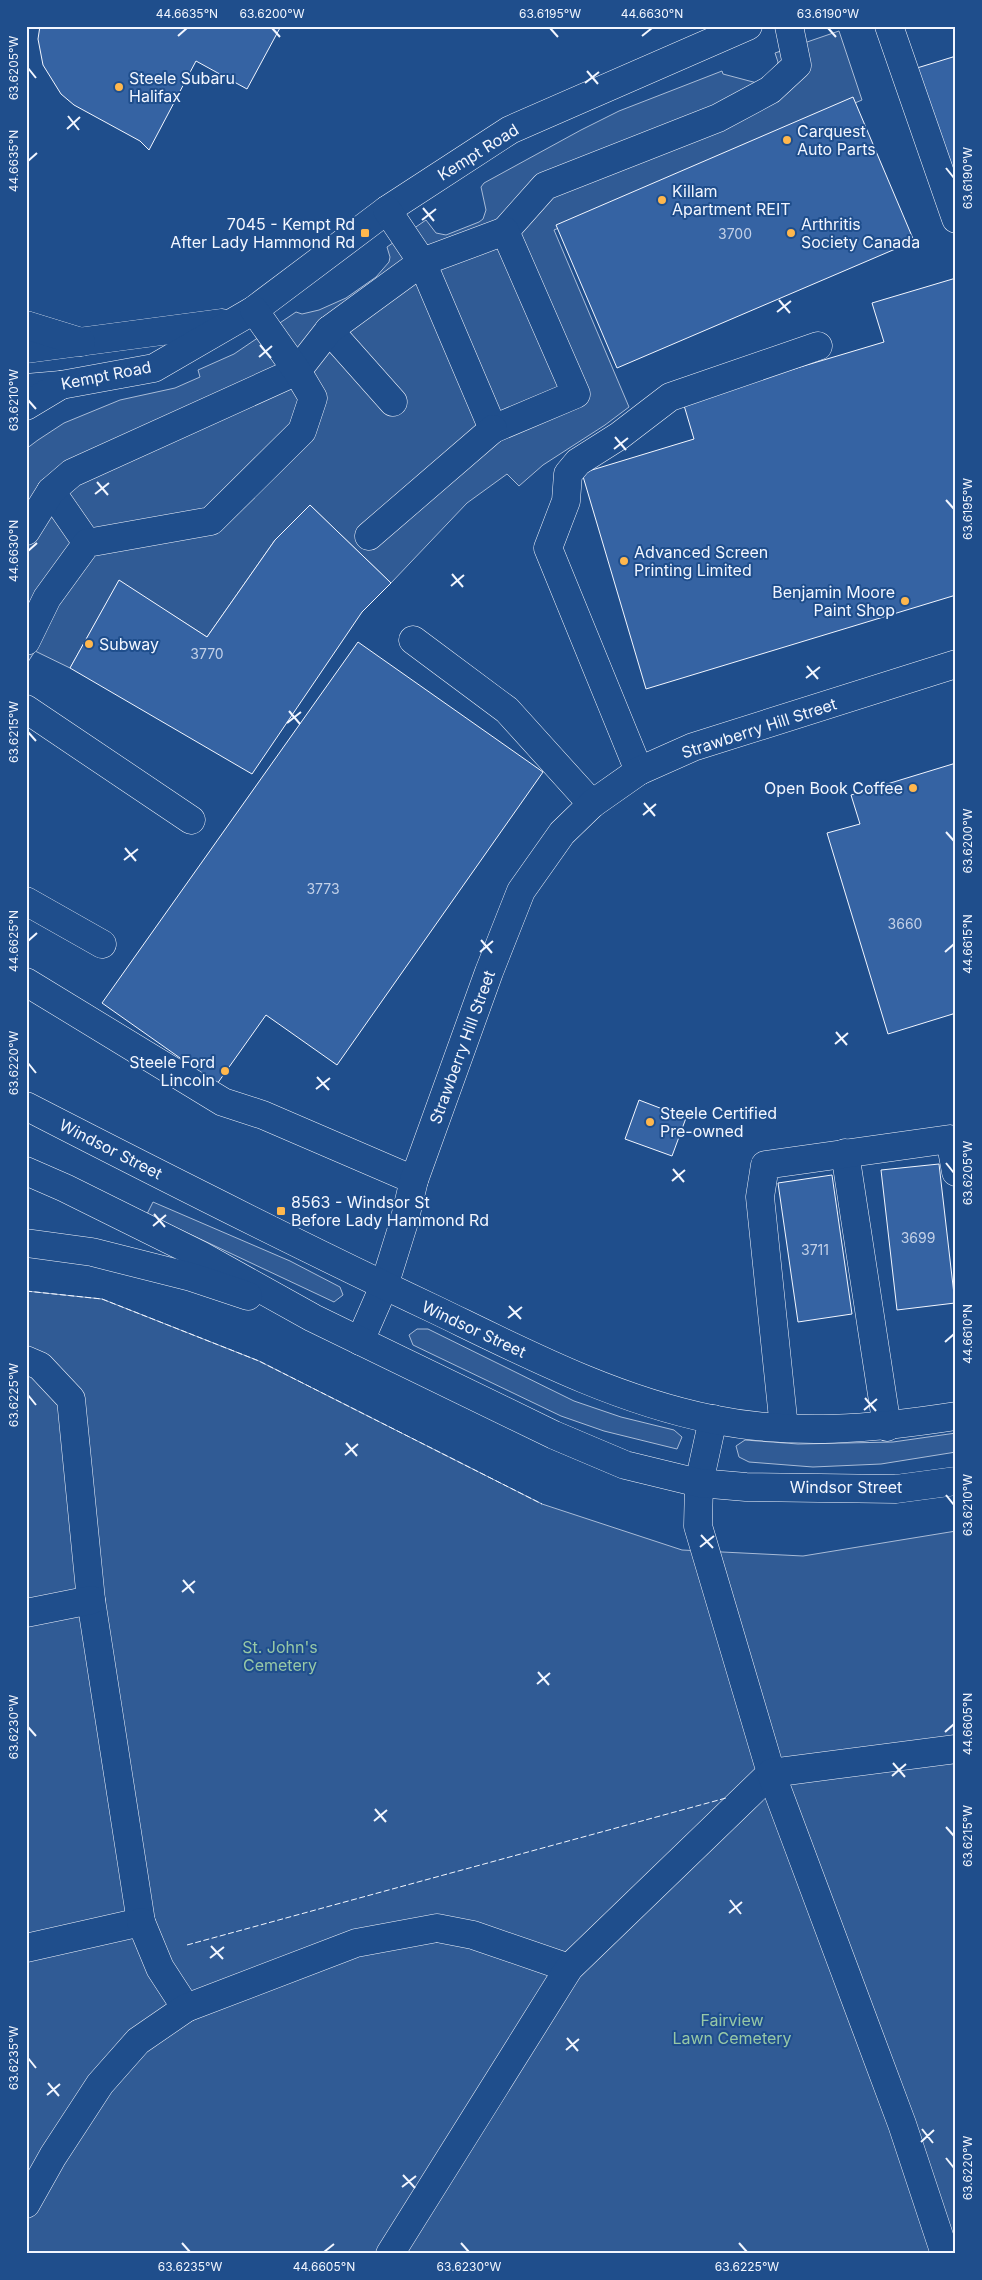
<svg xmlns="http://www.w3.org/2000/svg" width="982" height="2280" font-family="Inter,sans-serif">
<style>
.built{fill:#305b95;stroke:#a8bbd7}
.building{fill:#3563a3;stroke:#f2f6ff}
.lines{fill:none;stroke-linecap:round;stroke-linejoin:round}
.minor-casing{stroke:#f2f6ff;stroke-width:29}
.major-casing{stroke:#f2f6ff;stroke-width:29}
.minor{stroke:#1f4e8c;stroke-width:28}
.major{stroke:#1f4e8c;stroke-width:28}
.fence{stroke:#f2f6ff;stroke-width:1;stroke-dasharray:6 2.5;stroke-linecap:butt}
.ticks{fill:none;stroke:#f2f6ff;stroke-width:2}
.poi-dot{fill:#ffb74d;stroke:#1f4e8c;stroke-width:2}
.labels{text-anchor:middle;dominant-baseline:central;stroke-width:4;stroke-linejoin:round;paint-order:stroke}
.number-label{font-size:14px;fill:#c3d1e8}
.poi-label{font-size:16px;fill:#f2f6ff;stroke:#1f4e8c;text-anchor:start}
.street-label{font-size:16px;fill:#f2f6ff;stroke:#1f4e8c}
.park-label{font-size:16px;fill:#97c8a6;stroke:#1f4e8c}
.neatline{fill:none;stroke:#f2f6ff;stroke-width:2}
.ticks-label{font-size:12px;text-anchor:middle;fill:#f2f6ff}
</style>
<rect width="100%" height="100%" fill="#1f4e8c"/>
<g class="built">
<path d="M839 31 862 100 554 230 629 407 605 425 543 465 519 486 507 474 467 503 391 583 310 505 275 540 207 637 119 581 70 668 35 651 26 665V449L38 440 64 423 120 400 175 388 200 377 198 370 234 354 296 312 302 314 319 310 346 298 376 277 389 262 390 257 387 247 426 220 436 233 446 235 479 222 483 219 486 210 481 187 484 183 581 130 619 111 722 71 723 74 757 83 775 74 778 62 775 53Z"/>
<path d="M153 1202 290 1261 340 1287 343 1295 334 1302 147 1214Z"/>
<path d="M26 1291 102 1299 259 1361 542 1504 682 1550 803 1556 956 1531V2254H26Z"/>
<path d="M417 1329H428L574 1401 621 1417 674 1430 682 1437 677 1449 604 1431 561 1416 413 1345 409 1335Z"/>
<path d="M956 1433V1452L881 1464 813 1467 749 1462 739 1457 736 1446 745 1440 798 1444 893 1442Z"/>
</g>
<g class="building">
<path d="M40 26H281L247 89 196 61 149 150 140 141 74 105 61 94 43 65 38 39Z"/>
<path d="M956 56V184L917 68Z"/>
<path d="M853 97 914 241 617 368 556 225Z"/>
<path d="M956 278V595L646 689 582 473 694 439 683 402 884 342 872 303Z"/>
<path d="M310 505 391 583 362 612 252 774 70 668 119 580 207 637 275 540Z"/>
<path d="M358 642 543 772 337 1065 266 1015 217 1084 102 1003Z"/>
<path d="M956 763V1013L888 1034 827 833 860 824 851 795Z"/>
<path d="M639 1100 686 1118 672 1156 625 1139Z"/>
<path d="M939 1164 955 1303 897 1310 881 1170Z"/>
<path d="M832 1175 852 1314 798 1322 778 1183Z"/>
</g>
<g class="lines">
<g class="minor-casing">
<g id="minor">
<path d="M889 26 956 219"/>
<path d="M505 231 545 186 718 118 770 90 797 65 789 26"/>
<path d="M329 330 393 402"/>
<path d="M26 349 222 323"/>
<path d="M26 388 61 385 154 368 254 310 387 210 510 130 748 26"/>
<path d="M51 491 87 543"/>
<path d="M26 531 51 491 72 473 297 371 329 330 422 262 505 231 576 394 493 429 422 262 387 210"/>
<path d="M369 536 493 429"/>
<path d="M413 640 507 710 592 804"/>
<path d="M26 641 47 598 87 543 211 521 302 431 313 398 297 371 254 310"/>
<path d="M26 709 191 820"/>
<path d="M639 771 548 548 566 501 568 474 578 462 619 436 670 397 818 346"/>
<path d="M26 901 102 944"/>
<path d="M26 982 223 1102 263 1115 414 1180"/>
<path d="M845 1153 887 1427"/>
<path d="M360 1341 384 1286 404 1222 414 1180 489 972 521 891 562 833 592 804 639 771 693 747 956 664"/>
<path d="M26 1360 40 1366 71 1399 91 1600 141 1922 26 1948"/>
<path d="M784 1428 760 1197 765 1165 950 1139 956 1172"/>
<path d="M26 1613 91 1600"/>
<path d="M141 1922 160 1968 186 2008"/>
<path d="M26 2204 53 2156 100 2084 138 2041 186 2008 356 1943 437 1928 473 1935 569 1968"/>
<path d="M390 2254 569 1968 771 1773 698 1526 699 1483 713 1419"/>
<path d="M945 2254 902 2124 771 1773 956 1749"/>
</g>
</g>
<g class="major-casing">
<g id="major">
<path d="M26 325 81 342"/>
<path d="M26 406 61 385"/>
<path d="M26 1106C162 1176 298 1245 436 1310 525 1353 613 1399 711 1419 794 1436 873 1429 956 1416"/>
<path d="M26 1171 65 1188 200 1255 313 1318 554 1435 625 1465 699 1483 746 1487 896 1489 956 1481"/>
<path d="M26 1243 92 1252 191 1277 248 1296"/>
</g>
</g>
<use href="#minor" class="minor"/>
<use href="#major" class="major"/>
<g class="fence">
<path d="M26 1291 102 1299 259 1361 542 1504"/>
<path d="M187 1945 726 1798"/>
</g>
</g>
<path class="ticks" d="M272 28 280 37M550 28 558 37M828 28 836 37M178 36 187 28M642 36 652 28M28 68 36 78M587 71 598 84M585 83 599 72M68 116 79 130M67 129 80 117M28 161 37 153M946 168 954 178M423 208 434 221M422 220 436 209M779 300 790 313M777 312 791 301M260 345 271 358M259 357 272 346M28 400 36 409M615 437 626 450M614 449 628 438M97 482 108 495M95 494 109 483M946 500 954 509M28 551 37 543M452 574 463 587M451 586 464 575M807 666 818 679M806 678 820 667M289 711 300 724M287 723 301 712M28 732 36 741M644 803 655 816M643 815 656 804M946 832 954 841M125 848 136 861M124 860 138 849M481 940 492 953M28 941 37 933M480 952 493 941M945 952 954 944M836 1032 847 1045M835 1044 848 1033M28 1063 36 1073M317 1077 329 1090M316 1089 330 1078M946 1163 954 1173M673 1169 684 1182M672 1181 685 1170M154 1214 165 1227M153 1226 166 1215M509 1306 521 1319M508 1318 522 1307M945 1342 954 1334M28 1395 36 1405M865 1398 876 1411M864 1410 877 1399M346 1443 357 1456M345 1455 358 1444M946 1495 954 1505M701 1535 713 1548M700 1547 714 1536M183 1580 194 1593M182 1592 195 1581M538 1672 549 1685M537 1684 550 1673M28 1727 36 1736M945 1732 954 1724M893 1763 905 1777M892 1776 906 1764M375 1809 386 1822M374 1821 387 1810M946 1827 954 1836M730 1900 741 1914M729 1913 742 1902M211 1946 223 1959M210 1958 224 1947M567 2038 578 2051M566 2050 579 2039M28 2058 36 2068M48 2083 59 2096M47 2095 60 2084M922 2129 933 2143M921 2142 934 2130M946 2158 954 2168M403 2175 415 2188M402 2187 416 2176M182 2243 190 2252M461 2243 469 2252M739 2243 747 2252M324 2252 334 2244"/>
<g class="poi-dot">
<circle cx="119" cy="87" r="5"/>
<circle cx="787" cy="140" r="5"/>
<circle cx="662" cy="200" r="5"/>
<rect x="360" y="228" width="10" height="10" rx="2.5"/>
<circle cx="791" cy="233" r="5"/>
<circle cx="624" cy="561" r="5"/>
<circle cx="905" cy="601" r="5"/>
<circle cx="89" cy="644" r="5"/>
<circle cx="913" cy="788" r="5"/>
<circle cx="225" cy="1071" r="5"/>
<circle cx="650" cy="1122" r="5"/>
<rect x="276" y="1206" width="10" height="10" rx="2.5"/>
</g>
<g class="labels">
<g class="number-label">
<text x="735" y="233">3700</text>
<text x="207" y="653">3770</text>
<text x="323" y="888">3773</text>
<text x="905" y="923">3660</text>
<text x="918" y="1237">3699</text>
<text x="815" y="1249">3711</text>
</g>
<g class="poi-label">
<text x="129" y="78">Steele Subaru<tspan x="129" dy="18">Halifax</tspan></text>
<text x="797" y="131">Carquest<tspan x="797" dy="18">Auto Parts</tspan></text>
<text x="672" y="191">Killam<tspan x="672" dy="18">Apartment REIT</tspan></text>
<text x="355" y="224" text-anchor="end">7045 - Kempt Rd<tspan x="355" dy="18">After Lady Hammond Rd</tspan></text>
<text x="801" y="224">Arthritis<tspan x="801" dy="18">Society Canada</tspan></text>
<text x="634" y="552">Advanced Screen<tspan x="634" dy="18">Printing Limited</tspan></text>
<text x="895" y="592" text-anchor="end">Benjamin Moore<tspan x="895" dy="18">Paint Shop</tspan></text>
<text x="99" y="644">Subway</text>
<text x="903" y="788" text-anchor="end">Open Book Coffee</text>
<text x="215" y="1062" text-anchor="end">Steele Ford<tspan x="215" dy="18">Lincoln</tspan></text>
<text x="660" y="1113">Steele Certified<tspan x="660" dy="18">Pre-owned</tspan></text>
<text x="291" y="1202">8563 - Windsor St<tspan x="291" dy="18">Before Lady Hammond Rd</tspan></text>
</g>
<g class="street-label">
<text transform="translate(478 152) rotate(-32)">Kempt Road</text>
<text transform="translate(106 375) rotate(-11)">Kempt Road</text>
<text transform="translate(759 728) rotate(-18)">Strawberry Hill Street</text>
<text transform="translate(462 1047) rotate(-70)">Strawberry Hill Street</text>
<text transform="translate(111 1149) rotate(27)">Windsor Street</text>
<text transform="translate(474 1329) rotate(25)">Windsor Street</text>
<text x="846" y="1487">Windsor Street</text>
</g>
<g class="park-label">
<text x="280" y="1647">St. John's<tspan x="280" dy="18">Cemetery</tspan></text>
<text x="732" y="2020">Fairview<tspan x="732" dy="18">Lawn Cemetery</tspan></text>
</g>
</g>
<rect width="982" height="2280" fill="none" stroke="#1f4e8c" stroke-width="55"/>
<rect x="28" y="28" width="926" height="2224" class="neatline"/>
<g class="ticks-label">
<text x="187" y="18">44.6635°N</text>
<text x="272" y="18">63.6200°W</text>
<text x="550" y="18">63.6195°W</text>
<text x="652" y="18">44.6630°N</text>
<text x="828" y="18">63.6190°W</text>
<text transform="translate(14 68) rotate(-90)" y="4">63.6205°W</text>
<text transform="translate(14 161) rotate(-90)" y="4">44.6635°N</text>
<text transform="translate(968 178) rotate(-90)" y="4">63.6190°W</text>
<text transform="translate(14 400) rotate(-90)" y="4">63.6210°W</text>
<text transform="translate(968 509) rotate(-90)" y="4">63.6195°W</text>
<text transform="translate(14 551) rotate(-90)" y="4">44.6630°N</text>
<text transform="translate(14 732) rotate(-90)" y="4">63.6215°W</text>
<text transform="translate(968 841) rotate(-90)" y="4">63.6200°W</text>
<text transform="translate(14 941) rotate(-90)" y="4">44.6625°N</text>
<text transform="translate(968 944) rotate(-90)" y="4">44.6615°N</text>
<text transform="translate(14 1063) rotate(-90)" y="4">63.6220°W</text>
<text transform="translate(968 1173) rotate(-90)" y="4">63.6205°W</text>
<text transform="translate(968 1334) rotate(-90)" y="4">44.6610°N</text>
<text transform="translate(14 1395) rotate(-90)" y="4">63.6225°W</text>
<text transform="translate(968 1505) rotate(-90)" y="4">63.6210°W</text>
<text transform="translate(968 1724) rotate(-90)" y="4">44.6605°N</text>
<text transform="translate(14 1727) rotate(-90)" y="4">63.6230°W</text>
<text transform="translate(968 1836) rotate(-90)" y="4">63.6215°W</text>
<text transform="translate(14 2058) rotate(-90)" y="4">63.6235°W</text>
<text transform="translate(968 2168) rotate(-90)" y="4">63.6220°W</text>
<text x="190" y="2271">63.6235°W</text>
<text x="324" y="2271">44.6605°N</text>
<text x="469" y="2271">63.6230°W</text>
<text x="747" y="2271">63.6225°W</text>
</g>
</svg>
